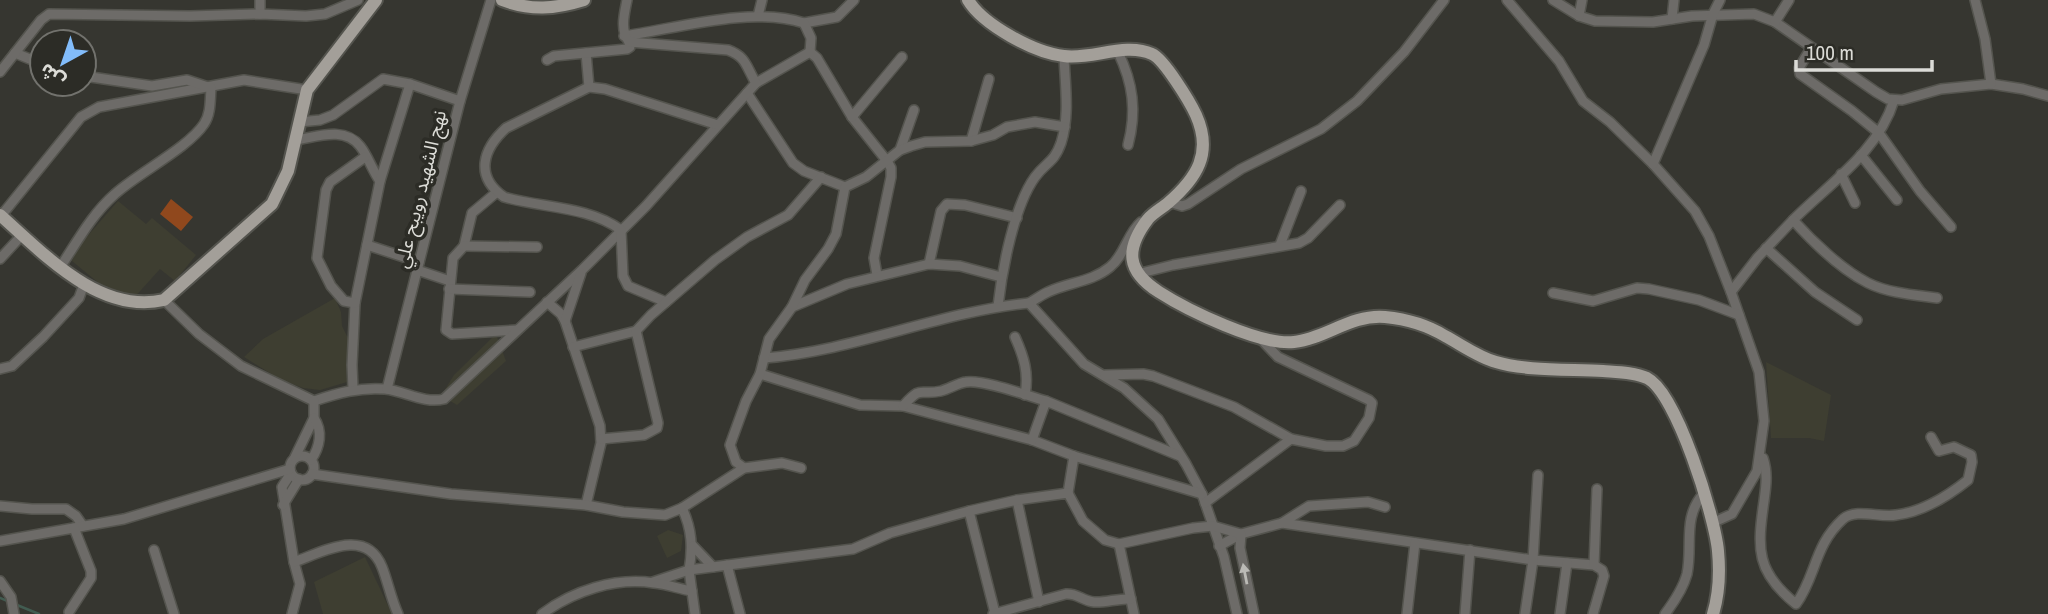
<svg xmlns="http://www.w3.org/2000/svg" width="2048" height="614" font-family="'Archivo Narrow','Noto Sans Arabic',sans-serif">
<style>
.built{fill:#3e3e31}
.green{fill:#90481d}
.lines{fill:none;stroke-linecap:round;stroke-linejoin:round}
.stream{stroke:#425c51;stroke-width:2.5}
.minor-casing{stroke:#54544e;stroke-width:12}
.major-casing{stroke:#54544e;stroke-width:16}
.minor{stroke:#6d6b68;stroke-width:9}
.major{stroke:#a39f99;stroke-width:12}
.oneway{fill:#bbbab6}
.labels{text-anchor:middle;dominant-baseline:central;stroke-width:7;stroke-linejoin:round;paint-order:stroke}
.street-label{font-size:19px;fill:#dcdcd7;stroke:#2c2c26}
</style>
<rect width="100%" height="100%" fill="#363630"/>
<g class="built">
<path d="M118 201 146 224 152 218 196 255 175 281 160 269 132 300 106 289 72 261 77 248Z"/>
<path d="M335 298 341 312 342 326 349 340 346 366 347 382 320 390 303 388 281 380 244 357 263 339Z"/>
<path d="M496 334 506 361 457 405 445 398 444 391 454 375Z"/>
<path d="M1766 362 1831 395 1824 441 1809 438H1771Z"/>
<path d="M668 530 683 535 681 551 667 558 657 536Z"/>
<path d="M365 557 392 614H323L314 582Z"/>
</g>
<path class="green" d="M171 199 193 217 181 231 160 214Z"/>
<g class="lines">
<g class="stream">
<path d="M0 598 10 602"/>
<path d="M17 605 39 614"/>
</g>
<g class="minor-casing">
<g id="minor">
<path d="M260 0V14"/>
<path d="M1507 0 1559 61 1583 101 1610 122 1653 164 1695 211 1709 236 1731 292 1759 372 1764 421 1757 471 1732 514 1712 523"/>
<path d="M1553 0 1579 16 1595 21 1653 22 1692 16 1754 14 1775 22 1876 92 1888 99 1902 100 1941 89 1991 84 2023 89 2048 96"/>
<path d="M1975 0 1985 39 1991 84"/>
<path d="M758 16 762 0"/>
<path d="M1579 16 1582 0"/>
<path d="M1672 19 1674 0"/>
<path d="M1775 22 1789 0"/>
<path d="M804 23 837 17 854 0"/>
<path d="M624 36C679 28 751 6 804 23L811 38 810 52"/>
<path d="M1811 48 1799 68 1800 74 1852 111 1879 133 1920 191 1951 227"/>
<path d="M1118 52C1133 83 1137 111 1128 145"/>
<path d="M15 53 42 64"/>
<path d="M586 53 589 87"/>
<path d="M547 60 554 56 627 49 630 47 629 42"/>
<path d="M0 72 41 20 49 14 190 16 260 14 306 16 325 14 358 0"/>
<path d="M756 83 810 52 817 58 852 117 887 161 891 168V177L874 258 877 275"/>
<path d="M747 93 793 163 804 171 845 187"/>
<path d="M852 117 902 57"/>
<path d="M299 122 320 120 333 115 383 79 410 84 460 101"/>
<path d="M296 140C317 137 344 126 360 146 368 156 372 170 380 181L355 303 352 365 353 389"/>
<path d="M971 141 989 79"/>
<path d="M900 150 914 110"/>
<path d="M1861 155 1897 200"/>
<path d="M1653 164 1704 45 1713 14 1720 0"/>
<path d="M1841 174 1855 203"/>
<path d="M380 181 410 84"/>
<path d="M497 192 472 213 464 246 453 258 446 330 452 334 517 330"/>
<path d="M1169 202 1182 206 1188 204 1241 169 1321 129 1357 101 1404 52 1444 0"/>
<path d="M1 216 81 117 99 107 244 80 307 90"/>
<path d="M1793 220C1829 184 1879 151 1894 100"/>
<path d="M1141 222C1127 234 1125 255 1110 267 1092 282 1069 282 1048 292 1041 295 1035 300 1029 303L1084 364 1124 388 1158 419 1186 464 1202 494 1224 557 1237 614"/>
<path d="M367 245 419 262"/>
<path d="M1280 245 1301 191"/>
<path d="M464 246 537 247"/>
<path d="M1766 248 1815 292 1857 320"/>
<path d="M0 259 22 235"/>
<path d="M929 264 941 211 947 204 965 205 1017 218"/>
<path d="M61 266C77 242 92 214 115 194 138 173 188 148 204 124 211 114 210 100 211 88L187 80 152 86 84 76"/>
<path d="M417 270 450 281"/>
<path d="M1137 274 1173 265 1299 243 1308 238 1340 205"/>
<path d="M449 289 530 292"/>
<path d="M1731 292 1758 257 1793 220C1812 241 1842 270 1868 283 1888 293 1914 295 1937 298"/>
<path d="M1553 293 1593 301 1637 288 1649 289 1699 300 1739 315"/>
<path d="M164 300 199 334 241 366 314 401C338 393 359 387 385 389 405 391 424 404 444 399L582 270 646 206 756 83C746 67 747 57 728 50L629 42C620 30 624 15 627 0"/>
<path d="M547 302 561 314 565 321 600 426 601 443 586 505"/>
<path d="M666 302 628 286 623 276 621 230C588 206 542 208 504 197 474 176 483 149 506 128L589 87 605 89 718 125"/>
<path d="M355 303 344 301 331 286 317 258 326 190 330 182 365 157"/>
<path d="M998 306C1002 270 1014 206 1035 177 1046 162 1054 163 1061 143 1070 115 1065 85 1064 56"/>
<path d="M792 307 847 284 929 264 960 266 1001 277"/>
<path d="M565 321 581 273"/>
<path d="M1015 337C1024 357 1029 373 1025 395"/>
<path d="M573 347 636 331 651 315 715 260 747 237 788 215 821 177"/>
<path d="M764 358C854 351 939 312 1029 303"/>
<path d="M0 369 12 366 43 337 79 298 84 284"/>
<path d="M760 374 860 405 903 406 1032 440 1074 456"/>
<path d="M1105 375 1143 374 1153 376 1234 407 1291 439 1326 446H1343L1354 441 1369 418 1372 403 1369 400 1278 357 1260 338"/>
<path d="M387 389 460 101 491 0"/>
<path d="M903 406C923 384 918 396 941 391 949 389 958 383 966 382 983 379 1028 396 1046 401"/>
<path d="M601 439 644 435 657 428 658 423 636 331"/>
<path d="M1032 440 1046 401 1180 456"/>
<circle cx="302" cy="468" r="12"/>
<path d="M295 457 314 418V401"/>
<path d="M1763 458C1768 473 1766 486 1764 501 1757 549 1756 572 1796 604 1816 577 1814 545 1843 519 1856 508 1880 518 1896 515 1922 512 1948 496 1968 480L1972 462 1971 455 1954 447 1939 451 1931 437"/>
<path d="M311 460C320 447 323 431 314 418"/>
<path d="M744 468 736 462 730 445 746 401 760 374 769 339 792 307 805 280 828 249 836 234 845 187 866 177 900 150 911 146 925 142 971 141 993 135 1007 127 1035 122 1065 127"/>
<path d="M291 473 282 487 294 562 300 584 292 614"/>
<path d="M312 474 451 494 586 505 623 512 665 515 682 508C692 529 693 548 689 570L653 582"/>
<path d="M1068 493 1074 456 1202 494"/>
<path d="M1017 500 1039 602"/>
<path d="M1205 503 1291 439"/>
<path d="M283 505 299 479"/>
<path d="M0 506 32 509H66L76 516 83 526"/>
<path d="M682 508 744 468 782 463 801 468"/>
<path d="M969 511 995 613"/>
<path d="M1282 523 1309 506 1368 502 1385 507"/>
<path d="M0 541 124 519 290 469"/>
<path d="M1119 544 1134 614"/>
<path d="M693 546 713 567"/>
<path d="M1219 546 1241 534 1282 523 1533 560 1594 565 1602 570 1604 576 1593 614"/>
<path d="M154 550 174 614"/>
<path d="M294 562C323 552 366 527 382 567 388 582 391 599 398 614"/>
<path d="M727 565 740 614"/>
<path d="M1594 565 1597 489"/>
<path d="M0 581 11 597 14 614"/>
<path d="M69 612 91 578V571L74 528"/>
<path d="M542 614C573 591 615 577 654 583 667 584 679 589 692 591"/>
<path d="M695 614 689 570 853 549 890 533 969 511 1017 500 1068 493 1083 521 1105 540 1119 544 1193 528 1213 526 1241 534 1240 548 1254 614"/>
<path d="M993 614 1066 594C1077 593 1083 601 1094 602 1106 603 1118 598 1131 599"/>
<path d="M1407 614 1415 543"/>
<path d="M1465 614 1470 550"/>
<path d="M1525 614 1533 560 1538 475"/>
<path d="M1560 614 1567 563"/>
<path d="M1665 614C1674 602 1683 589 1687 574 1693 545 1682 517 1704 493"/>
</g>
</g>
<g class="major-casing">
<g id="major">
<path d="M502 0C531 11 555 9 584 0"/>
<path d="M968 0C983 25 1035 53 1064 56 1092 60 1125 42 1152 54 1164 59 1190 102 1196 115 1213 153 1197 178 1168 203 1162 208 1153 213 1148 219 1125 249 1126 271 1159 292 1187 310 1261 346 1294 342 1325 339 1351 314 1385 317 1406 319 1427 325 1445 336 1462 345 1478 357 1496 362 1524 371 1572 369 1603 371 1617 372 1634 372 1647 378 1677 393 1715 518 1718 551 1720 572 1719 594 1713 614"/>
<path d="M0 215C44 254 100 315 164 300L272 204 288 171 307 90 376 0"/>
</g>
</g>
<use href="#minor" class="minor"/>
<use href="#major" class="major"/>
</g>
<defs><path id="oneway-solid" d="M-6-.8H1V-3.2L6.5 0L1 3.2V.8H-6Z" transform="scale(1.75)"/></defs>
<use class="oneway" href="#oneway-solid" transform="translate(1245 574) rotate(-101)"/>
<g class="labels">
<g class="street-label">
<text transform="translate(420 189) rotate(-76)">نهج الشهيد رويبح علي</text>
</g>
</g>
<g transform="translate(63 63) rotate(220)"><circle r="33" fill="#2c2c26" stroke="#72726d" stroke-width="2"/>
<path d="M0-5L12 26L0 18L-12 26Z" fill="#82bcfa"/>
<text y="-10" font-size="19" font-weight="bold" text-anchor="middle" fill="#dcdcd7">ش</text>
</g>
<path d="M1796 60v10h136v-10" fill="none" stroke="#dcdcd7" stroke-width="3.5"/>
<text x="1806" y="60" font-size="21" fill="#dcdcd7" stroke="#2c2c26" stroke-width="5" paint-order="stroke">100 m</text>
</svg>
